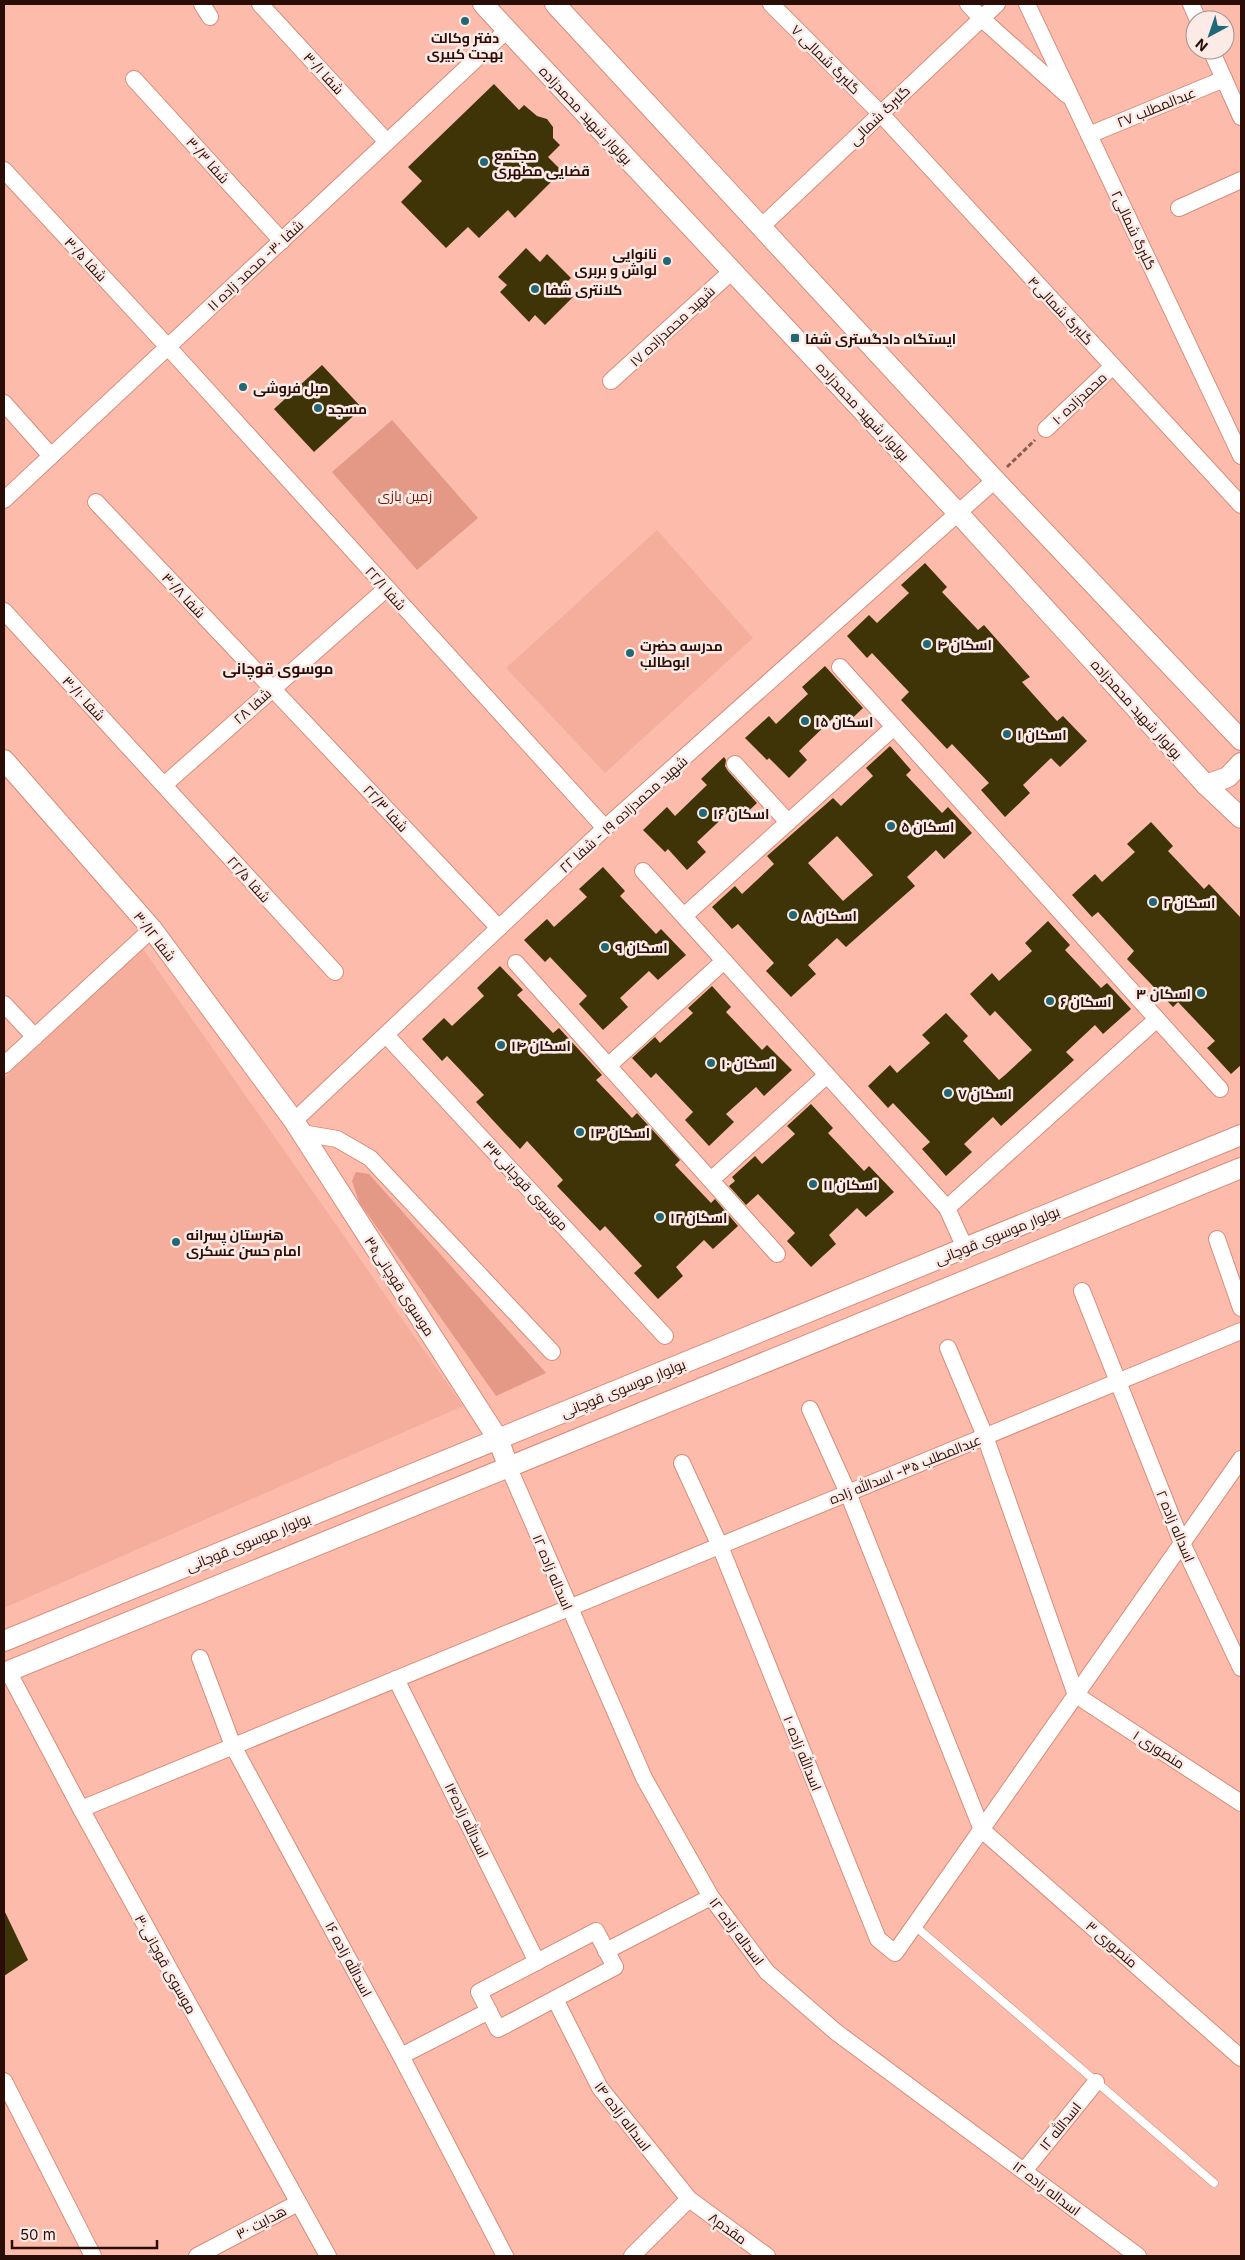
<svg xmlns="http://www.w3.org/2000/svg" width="1245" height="2260" font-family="Inter,Cairo,sans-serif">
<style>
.built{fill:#f5ae9c}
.green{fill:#e49987}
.building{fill:#3f3408;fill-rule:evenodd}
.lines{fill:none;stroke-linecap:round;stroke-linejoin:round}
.service-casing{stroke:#d98b77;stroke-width:9}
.minor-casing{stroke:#d98b77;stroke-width:18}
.tertiary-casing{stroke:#d98b77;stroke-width:22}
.path{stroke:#8a5c51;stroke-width:3;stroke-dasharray:5 2.5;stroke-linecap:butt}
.service{stroke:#fff;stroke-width:8}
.minor{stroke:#fff;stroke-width:16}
.tertiary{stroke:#fff;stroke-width:20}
.poi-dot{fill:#216877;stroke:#fbeae5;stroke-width:2}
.labels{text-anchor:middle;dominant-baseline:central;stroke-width:5;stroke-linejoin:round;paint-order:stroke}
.poi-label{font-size:14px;font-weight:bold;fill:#2a0d07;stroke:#fbeae5;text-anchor:start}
.street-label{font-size:14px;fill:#2a0d07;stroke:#fbeae5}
.park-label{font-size:14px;fill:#791700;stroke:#fbeae5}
.neighbourhood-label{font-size:15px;font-weight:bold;fill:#2a0d07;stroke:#fbeae5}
</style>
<rect width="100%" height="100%" fill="#fdbbab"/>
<g class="built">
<path d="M657 530 753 638 605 773 506 668Z"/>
<path d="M143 949 463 1406 4 1608V1078Z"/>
</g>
<g class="green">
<path d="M392 420 478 518 417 570 332 472Z"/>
<path d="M356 1172 369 1174 546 1373 496 1396 359 1202 352 1181Z"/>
</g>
<g class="building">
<path d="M494 84 519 110 524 105 537 116 547 119 553 127V138L560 145 548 157 562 171 515 218 508 210 479 238 468 227 446 248 401 202 422 181 408 167Z"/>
<path d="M526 248 540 262 547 254 571 278 564 285 574 296 545 325 535 315 529 322 500 292 507 285 498 277Z"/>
<path d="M322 365 362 408 314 452 274 409Z"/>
<path d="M925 563 947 587 942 592 978 630 984 625 1030 677 1022 682 1057 721 1063 716 1087 741 1060 767 1051 758 1023 785 1030 793 1005 817 981 790 989 783 952 744 947 749 901 700 909 692 872 653 867 658 847 636 869 615 877 623 909 593 901 585Z"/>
<path d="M825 666 863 708 842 728 833 718 799 751 807 760 789 778 769 758 767 760 745 738 769 716 776 724 808 694 802 687Z"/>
<path d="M890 746 911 770 906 775 942 813 948 807 972 833 944 859 936 850 907 877 915 886 846 947 837 938 808 965 816 974 791 997 766 971 774 963 738 924 732 929 712 907 735 886 742 894 774 864 767 856 833 798 841 806 873 776 866 768ZM837 836 873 875 843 901 808 863Z"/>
<path d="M724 757 726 760 725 766 728 771 757 803 740 819 731 810 697 842 706 852 687 870 668 849 665 852 643 830 667 807 675 816 707 785 701 779Z"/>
<path d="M1151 822 1173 846 1168 851 1204 889 1209 884 1241 918V1065L1231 1074 1207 1048 1215 1041 1178 1002 1173 1007 1127 959 1134 951 1098 912 1092 917 1072 895 1095 874 1102 882 1135 852 1127 844Z"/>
<path d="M603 867 625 891 620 896 656 934 661 929 686 955 658 980 649 971 620 998 628 1007 603 1030 579 1004 587 996 550 957 545 962 524 940 547 919 554 927 587 897 579 889Z"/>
<path d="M1048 921 1070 945 1065 950 1101 988 1107 983 1131 1009 1103 1034 1095 1025 1066 1052 1074 1060 1001 1126 993 1117 964 1144 972 1152 946 1176 922 1149 930 1142 893 1103 888 1108 868 1086 890 1065 897 1073 930 1043 922 1035 946 1013 968 1036 963 1041 999 1080 1005 1075 1032 1050 995 1011 990 1016 970 994 992 973 999 981 1032 951 1025 943Z"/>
<path d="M500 966 523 990 517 995 553 1033 559 1028 602 1075 596 1080 632 1118 637 1113 680 1160 675 1165 711 1203 715 1199 738 1226 713 1249 704 1240 676 1267 683 1276 658 1299 634 1273 642 1266 605 1226 600 1231 557 1186 563 1180 527 1141 520 1149 501 1129 476 1102 484 1095 447 1056 442 1061 422 1039 444 1018 452 1026 484 996 477 988Z"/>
<path d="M712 986 731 1007 726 1012 762 1050 767 1045 792 1070 764 1096 756 1087 726 1114 734 1122 709 1146 685 1120 693 1112 656 1073 651 1078 632 1058 655 1037 660 1043 693 1013 688 1008Z"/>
<path d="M811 1104 833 1128 828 1133 864 1171 869 1166 894 1192 866 1217 857 1208 829 1235 836 1244 811 1267 787 1241 795 1233 758 1194 746 1205 729 1186 735 1181 732 1177 755 1156 762 1164 795 1134 787 1126Z"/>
<path d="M4 1910 28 1960 4 1976Z"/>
</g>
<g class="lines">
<g class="service-casing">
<path id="service" d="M915 1926 1214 2183"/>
</g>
<g class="minor-casing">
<g id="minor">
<path d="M202 4 210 17"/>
<path d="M260 4 387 142"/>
<path d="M771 4 881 114 1241 505"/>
<path d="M968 4 981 18 1067 95"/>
<path d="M1027 4 1241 456"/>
<path d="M1191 4 1198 20"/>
<path d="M1211 50 1241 117"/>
<path d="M134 79 282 241"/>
<path d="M1089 135 1224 79"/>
<path d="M4 170 168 347 605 828"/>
<path d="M1179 208 1241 180"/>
<path d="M761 227 997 4"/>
<path d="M611 381 732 271"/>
<path d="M4 403 51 456"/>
<path d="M1046 429 1113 366"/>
<path d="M4 500 507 30"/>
<path d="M96 502 499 928"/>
<path d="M4 611 335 972"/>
<path d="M840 667 1220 1089"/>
<path d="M735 764 788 822"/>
<path d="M164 785 387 588"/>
<path d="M643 871 947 1208 965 1248"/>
<path d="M684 916 894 727"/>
<path d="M516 963 777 1254"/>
<path d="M4 1004 35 1037"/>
<path d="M386 1035 665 1336"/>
<path d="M4 1065 152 929"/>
<path d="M608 1066 724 961"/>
<path d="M294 1121 605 828 995 480"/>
<path d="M302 1133 337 1139 370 1158 552 1352"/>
<path d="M711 1180 827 1075"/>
<path d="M947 1208 1157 1019"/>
<path d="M1217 1239 1241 1308"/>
<path d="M1082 1291 1182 1543 1241 1668"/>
<path d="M948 1348 985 1436 1076 1695 1241 1803"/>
<path d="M810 1409 848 1493 982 1830 1241 2058"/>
<path d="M682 1463 720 1546 878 1939 895 1953 1241 1459"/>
<path d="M509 1468 644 1778 711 1897 767 1972 836 2032 1138 2256"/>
<path d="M200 1658 233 1746 401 2056 505 2256"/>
<path d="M8 1671 81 1809 328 2256"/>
<path d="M396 1679 537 1962"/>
<path d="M81 1809 1241 1331"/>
<path d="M596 1931 615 1967 498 2029 479 1992Z"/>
<path d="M606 1951 711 1897"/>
<path d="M555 1999 600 2088 689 2199 767 2256"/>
<path d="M401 2056 489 2011"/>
<path d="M4 2081 93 2256"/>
<path d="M1024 2171 1096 2082"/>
<path d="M197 2256 298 2203"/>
<path d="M632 2256 689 2199"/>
</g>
</g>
<g class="tertiary-casing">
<g id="tertiary">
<path d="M483 4 959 514 1206 785 1241 818"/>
<path d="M555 4 995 480 1241 740"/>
<path d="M4 760 152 929 294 1121 498 1439 509 1468"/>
<path d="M1206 785 1228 777 1241 763"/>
<path d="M4 1641 1241 1135"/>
<path d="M4 1673 1241 1168"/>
</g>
</g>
<path class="path" d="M1007 467 1035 440"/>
<use href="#service" class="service"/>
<use href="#minor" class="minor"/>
<use href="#tertiary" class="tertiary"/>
</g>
<g class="poi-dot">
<circle cx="465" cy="21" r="5"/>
<circle cx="484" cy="162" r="5"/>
<circle cx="667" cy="261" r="5"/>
<circle cx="535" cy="289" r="5"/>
<rect x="790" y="333" width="10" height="10" rx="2.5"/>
<circle cx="243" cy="387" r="5"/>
<circle cx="318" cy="408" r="5"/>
<circle cx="927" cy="644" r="5"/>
<circle cx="630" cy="653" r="5"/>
<circle cx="805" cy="721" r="5"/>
<circle cx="1007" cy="734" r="5"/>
<circle cx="703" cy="813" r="5"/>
<circle cx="891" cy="826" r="5"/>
<circle cx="1153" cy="902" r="5"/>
<circle cx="793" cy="915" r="5"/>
<circle cx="605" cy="947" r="5"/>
<circle cx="1201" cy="993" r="5"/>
<circle cx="1050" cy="1001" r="5"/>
<circle cx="501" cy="1045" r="5"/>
<circle cx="711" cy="1063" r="5"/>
<circle cx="948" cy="1093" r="5"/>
<circle cx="580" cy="1132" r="5"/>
<circle cx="813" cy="1184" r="5"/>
<circle cx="660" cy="1217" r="5"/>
<circle cx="176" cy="1242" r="5"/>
</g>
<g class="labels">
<g class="poi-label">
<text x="465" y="37" text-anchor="middle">دفتر وکالت<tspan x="465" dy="16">بهجت کبیری</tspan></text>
<text x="494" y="154">مجتمع<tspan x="494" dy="16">قضایی مطهری</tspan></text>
<text x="657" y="253" text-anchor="end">نانوایی<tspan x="657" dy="16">لواش و بربری</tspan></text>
<text x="545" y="289">کلانتری شفا</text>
<text x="805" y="338">ایستگاه دادگستری شفا</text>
<text x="253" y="387">مبل فروشی</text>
<text x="328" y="408">مسجد</text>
<text x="937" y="644">اسکان ۴</text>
<text x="640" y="645">مدرسه حضرت<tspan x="640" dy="16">ابوطالب</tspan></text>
<text x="815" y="721">اسکان ۱۵</text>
<text x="1017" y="734">اسکان ۱</text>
<text x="713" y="813">اسکان ۱۶</text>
<text x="901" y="826">اسکان ۵</text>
<text x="1163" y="902">اسکان ۲</text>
<text x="803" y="915">اسکان ۸</text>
<text x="615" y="947">اسکان ۹</text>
<text x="1191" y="993" text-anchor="end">اسکان ۳</text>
<text x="1060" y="1001">اسکان ۶</text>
<text x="511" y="1045">اسکان ۱۴</text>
<text x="721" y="1063">اسکان ۱۰</text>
<text x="958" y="1093">اسکان ۷</text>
<text x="590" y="1132">اسکان ۱۳</text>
<text x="823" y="1184">اسکان ۱۱</text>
<text x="670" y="1217">اسکان ۱۲</text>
<text x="186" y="1234">هنرستان پسرانه<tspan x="186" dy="16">امام حسن عسکری</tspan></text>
</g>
<g class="street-label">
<text transform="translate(826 59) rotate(45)">گلبرگ شمالی ۷</text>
<text transform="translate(324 73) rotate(47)">شفا ۳۰/۱</text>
<text transform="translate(1156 107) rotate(-22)">عبدالمطلب ۲۷</text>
<text transform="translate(586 115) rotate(47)">بولوار شهید محمدزاده</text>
<text transform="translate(879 115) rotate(-44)">گلبرگ شمالی</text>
<text transform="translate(208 160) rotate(48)">۳۰/۳ شفا</text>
<text transform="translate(1134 230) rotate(65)">گلبرگ شمالی۲</text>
<text transform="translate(86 259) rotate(47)">۳۰/۵ شفا</text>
<text transform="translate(255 265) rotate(-43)">شفا ۳۰- محمد زاده ۱۱</text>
<text transform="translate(1061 310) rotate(47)">گلبرگ شمالی۴</text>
<text transform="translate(672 326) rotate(-43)">شهید محمدزاده ۱۷</text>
<text transform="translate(1079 398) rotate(-43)">محمدزاده ۱۰</text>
<text transform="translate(863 411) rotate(47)">بولوار شهید محمدزاده</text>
<text transform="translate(386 588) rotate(48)">۲۲/۱ شفا</text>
<text transform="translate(184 595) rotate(47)">شفا ۳۰/۸</text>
<text transform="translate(84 698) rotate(47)">شفا ۳۰/۱۰</text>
<text transform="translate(252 706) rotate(-42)">شفا ۲۸</text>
<text transform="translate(1137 709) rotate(48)">بولوار شهید محمدزاده</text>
<text transform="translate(386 808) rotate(47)">شفا ۲۲/۳</text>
<text transform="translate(623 814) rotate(-42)">شهید محمدزاده ۱۹ - شفا ۲۲</text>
<text transform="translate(249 879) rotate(48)">شفا ۲۲/۵</text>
<text transform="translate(155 936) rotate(52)">شفا ۳۰/۱۲</text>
<text transform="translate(526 1185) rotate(47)">موسوی قوچانی۳۳</text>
<text transform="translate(997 1235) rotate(-22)">بولوار موسوی قوچانی</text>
<text transform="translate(400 1286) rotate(57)">موسوی قوچانی۳۵</text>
<text transform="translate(623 1388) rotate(-22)">بولوار موسوی قوچانی</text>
<text transform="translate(905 1469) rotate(-22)">عبدالمطلب ۳۵- اسدالله زاده</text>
<text transform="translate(1176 1526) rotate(67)">اسداله زاده ۲</text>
<text transform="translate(248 1542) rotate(-22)">بولوار موسوی قوچانی</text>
<text transform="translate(553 1572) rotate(67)">اسداله زاده ۱۲</text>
<text transform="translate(1159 1749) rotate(33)">منصوری ۱</text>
<text transform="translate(803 1753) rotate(68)">اسدالله زاده ۱۰</text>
<text transform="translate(467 1820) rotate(64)">اسدالله زاده۱۴</text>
<text transform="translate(737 1931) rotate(53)">اسداله زاده ۱۲</text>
<text transform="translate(1112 1944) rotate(41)">منصوری ۳</text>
<text transform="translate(349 1959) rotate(62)">اسدالله زاده ۱۶</text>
<text transform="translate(166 1964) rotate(61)">موسوی قوچانی۳۰</text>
<text transform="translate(623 2116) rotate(53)">اسداله زاده ۱۴</text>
<text transform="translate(1060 2126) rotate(-51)">اسدالله ۱۲</text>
<text transform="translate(1047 2188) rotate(37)">اسداله زاده ۱۲</text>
<text transform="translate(261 2222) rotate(-28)">هدایت ۳۰</text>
<text transform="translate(728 2228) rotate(36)">مقدم۸</text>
</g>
<g class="park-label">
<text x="405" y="495">زمین بازی</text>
</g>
<g class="neighbourhood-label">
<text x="278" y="668">موسوی قوچانی</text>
</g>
</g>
<rect width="1245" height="2260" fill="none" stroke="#2a0d07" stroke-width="10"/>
<g transform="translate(1210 35) rotate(220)"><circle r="24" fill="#fbeae5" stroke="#a7928c"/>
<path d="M0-4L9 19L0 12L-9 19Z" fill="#216877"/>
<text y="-8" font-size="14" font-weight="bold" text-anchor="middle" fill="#2a0d07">N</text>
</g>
<path d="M12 2240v8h145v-8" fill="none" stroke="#2a0d07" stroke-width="2.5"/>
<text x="20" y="2240" font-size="15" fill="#2a0d07" stroke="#fbeae5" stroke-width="4" paint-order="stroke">50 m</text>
</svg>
